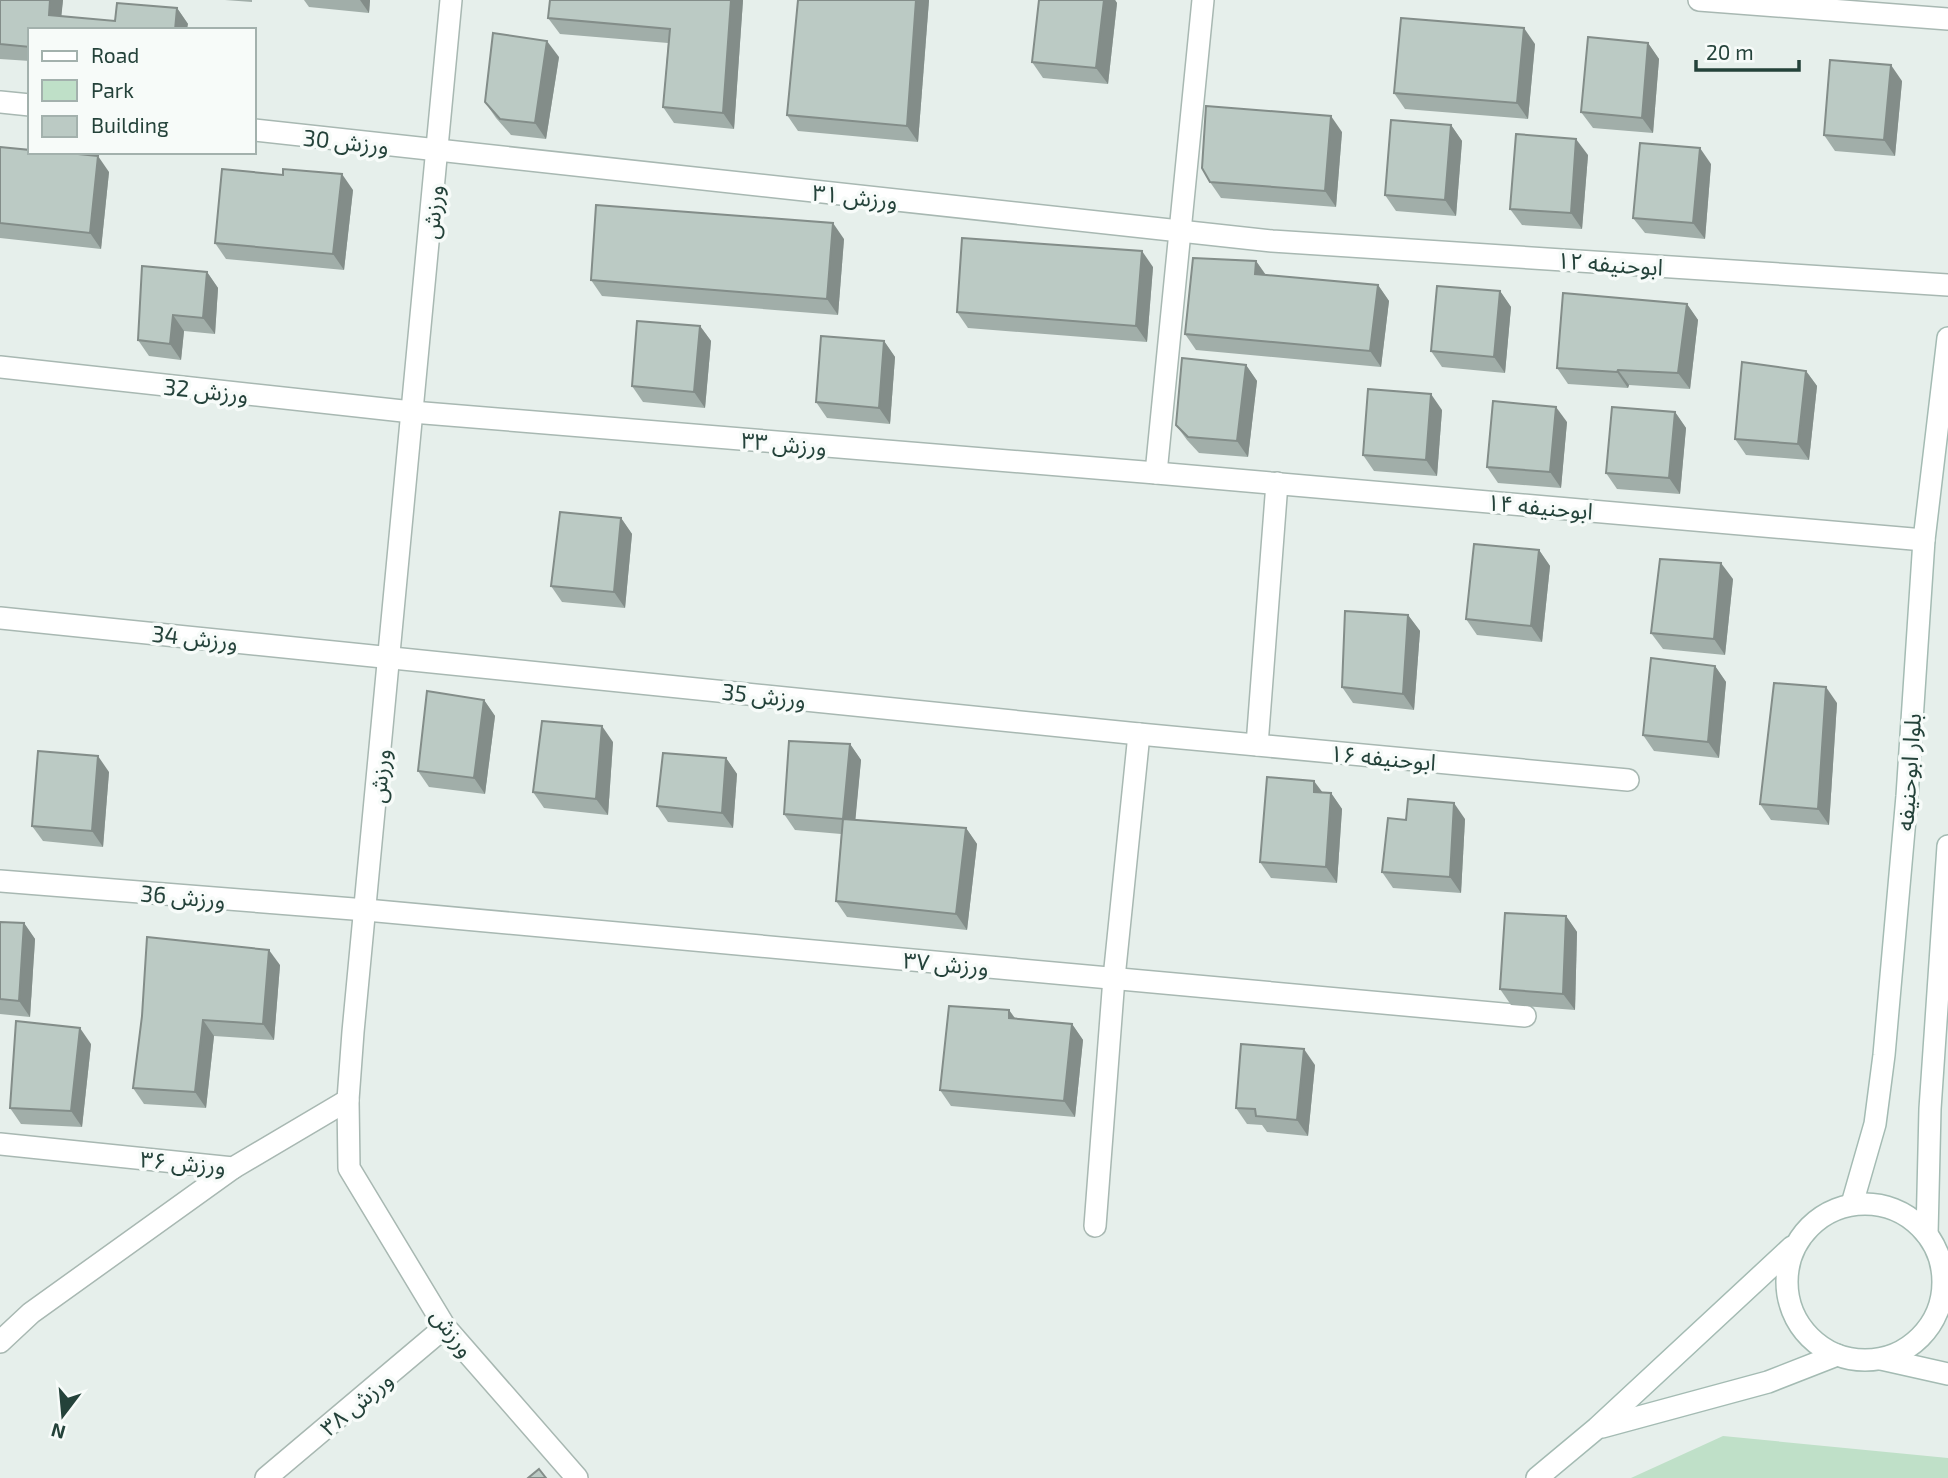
<svg xmlns="http://www.w3.org/2000/svg" width="1948" height="1478" font-family="'Exo 2','Noto Sans Arabic',sans-serif">
<style>
.green{fill:#bfe0c8}
.lines{fill:none;stroke-linecap:round;stroke-linejoin:round}
.street-casing{stroke:#a8b8b2;stroke-width:24}
.secondary-casing{stroke:#a4bbb3;stroke-width:24}
.street{stroke:#fff;stroke-width:21}
.secondary{stroke:#fff;stroke-width:21}
.wall{fill:#a1aea9}
.shaded-wall{fill:#838d89}
.building{fill:#bbcac4;stroke:#838d89;stroke-width:2}
.labels{text-anchor:middle;dominant-baseline:central;stroke-width:7;stroke-linejoin:round;paint-order:stroke}
.street-label{font-size:23px;fill:#24423a;stroke:#f7fbf9}
</style>
<rect width="100%" height="100%" fill="#e6efeb"/>
<path class="green" d="M1723 1436 1948 1458V1478H1631Z"/>
<g class="lines">
<g class="street-casing">
<g id="street">
<path d="M451 0 353 1032 348 1100 349 1168 445 1327 577 1478"/>
<path d="M1699 0 1948 19"/>
<path d="M0 102 30 105"/>
<path d="M254 130 1272 241 1948 285"/>
<path d="M0 367 412 412 1156 473 1924 540"/>
<path d="M1156 473 1203 0"/>
<path d="M0 618 1139 734 1628 780"/>
<path d="M1257 745 1277 483"/>
<path d="M0 881 366 910 1525 1016"/>
<path d="M0 1144 233 1168 348 1100"/>
<path d="M1095 1226 1114 978 1139 734"/>
<path d="M0 1342 31 1313 233 1168"/>
<path d="M266 1478 445 1327"/>
</g>
</g>
<g class="secondary-casing">
<g id="secondary">
<circle cx="1865" cy="1282" r="78"/>
<path d="M1852 1204 1875 1124 1884 1055 1907 796 1924 540 1948 338"/>
<path d="M1927 1234 1930 1109 1948 846"/>
<path d="M1881 1359 1948 1374"/>
<path d="M1602 1427 1768 1382 1837 1355"/>
<path d="M1537 1478 1597 1428 1792 1247"/>
</g>
</g>
<use href="#street" class="street"/>
<use href="#secondary" class="secondary"/>
</g>
<g class="wall">
<path d="M0 0H63L61 16 115 21 177 8 188 24 30 30V61L0 59Z"/>
<path d="M225 0H252V2Z"/>
<path d="M304 0H370L369 13 309 7Z"/>
<path d="M743 0 734 129 674 123 663 107 668 43 560 34 548 18Z"/>
<path d="M798 0H929L918 142 798 131 787 115Z"/>
<path d="M1039 0H1115L1117 3 1108 84 1043 78 1032 62Z"/>
<path d="M1648 43 1659 59 1653 133 1593 128 1581 112Z"/>
<path d="M1535 44 1528 119 1405 109 1394 93Z"/>
<path d="M559 57 546 139 511 135 496 118 485 102Z"/>
<path d="M1902 81 1895 156 1835 151 1824 135Z"/>
<path d="M1451 125 1462 141 1456 216 1396 211 1385 195Z"/>
<path d="M1342 132 1336 207 1221 198 1210 182Z"/>
<path d="M0 147 109 172 101 249 0 238Z"/>
<path d="M1588 155 1582 229 1522 225 1510 209Z"/>
<path d="M1711 164 1705 239 1645 233 1633 218Z"/>
<path d="M353 190 344 270 226 259 215 243Z"/>
<path d="M844 239 838 315 602 296 591 280Z"/>
<path d="M1256 261 1266 275 1378 285 1389 301 1381 367 1196 350 1185 334Z"/>
<path d="M1153 267 1147 342 968 328 957 312Z"/>
<path d="M207 272 218 288 215 334 184 331 181 360 149 356 138 340Z"/>
<path d="M1500 291 1511 307 1505 373 1442 367 1431 351Z"/>
<path d="M1687 304 1698 320 1690 389 1629 385 1628 388 1568 384 1557 368Z"/>
<path d="M700 326 711 341 705 408 643 402 632 386Z"/>
<path d="M884 341 895 357 890 424 827 418 816 402Z"/>
<path d="M1246 365 1257 381 1248 457 1199 453 1187 440 1176 425Z"/>
<path d="M1806 371 1817 386 1809 460 1746 455 1735 439Z"/>
<path d="M1442 410 1437 476 1374 471 1363 455Z"/>
<path d="M1675 412 1686 428 1680 494 1617 489 1606 473Z"/>
<path d="M1567 422 1561 488 1498 483 1487 467Z"/>
<path d="M621 518 632 534 625 608 562 602 551 586Z"/>
<path d="M1539 550 1550 566 1542 642 1477 635 1466 619Z"/>
<path d="M1733 579 1725 655 1663 649 1651 633Z"/>
<path d="M1408 615 1420 631 1414 710 1353 703 1342 687Z"/>
<path d="M1715 666 1726 682 1719 758 1654 751 1643 735Z"/>
<path d="M484 700 495 716 485 794 429 787 418 771Z"/>
<path d="M1837 703 1829 825 1771 820 1760 804Z"/>
<path d="M613 742 608 815 544 808 533 792Z"/>
<path d="M850 744 861 760 855 820 966 828 977 844 967 930 847 917 836 901 841 834 795 830 784 814Z"/>
<path d="M726 758 737 774 733 828 668 822 657 806Z"/>
<path d="M109 772 103 847 43 841 32 826Z"/>
<path d="M1331 793 1342 809 1337 883 1271 878 1260 862Z"/>
<path d="M1465 819 1461 893 1393 888 1382 872 1406 820Z"/>
<path d="M1566 916 1577 932 1575 1010 1511 1005 1500 989Z"/>
<path d="M0 922 24 923 35 939 30 1017 0 1014Z"/>
<path d="M280 965 274 1040 214 1036 206 1108 144 1104 133 1088 142 1016Z"/>
<path d="M1009 1010 1015 1018 1072 1024 1083 1040 1075 1117 951 1106 940 1090Z"/>
<path d="M91 1044 82 1127 21 1124 10 1108Z"/>
<path d="M1315 1065 1308 1136 1267 1132 1262 1125 1247 1124 1236 1108Z"/>
</g>
<g class="shaded-wall">
<path d="M50 0H63L60 30 49 15Z"/>
<path d="M360 0H370L369 13Z"/>
<path d="M731 0H743L734 129 723 113Z"/>
<path d="M916 0H929L918 142 907 126Z"/>
<path d="M1104 0H1115L1117 3 1108 84 1096 68Z"/>
<path d="M177 8 188 24 187 30H175Z"/>
<path d="M1524 28 1535 44 1528 119 1517 103Z"/>
<path d="M547 41 559 57 546 139 535 123Z"/>
<path d="M1648 43 1659 59 1653 133 1642 118Z"/>
<path d="M1891 65 1902 81 1895 156 1884 140Z"/>
<path d="M1331 116 1342 132 1336 207 1325 191Z"/>
<path d="M1451 125 1462 141 1456 216 1445 200Z"/>
<path d="M1576 139 1588 155 1582 229 1571 213Z"/>
<path d="M1700 148 1711 164 1705 239 1693 223Z"/>
<path d="M98 156 109 172 101 249 90 233Z"/>
<path d="M342 174 353 190 344 270 333 254Z"/>
<path d="M833 223 844 239 838 315 827 299Z"/>
<path d="M1142 251 1153 267 1147 342 1136 326Z"/>
<path d="M1256 261 1267 277 1255 274Z"/>
<path d="M207 272 218 288 215 334 203 318Z"/>
<path d="M1378 285 1389 301 1381 367 1370 351Z"/>
<path d="M1500 291 1511 307 1505 373 1494 357Z"/>
<path d="M1687 304 1698 320 1690 389 1678 373Z"/>
<path d="M173 315 184 331 181 360 170 344Z"/>
<path d="M700 326 711 341 705 408 694 392Z"/>
<path d="M884 341 895 357 890 424 879 408Z"/>
<path d="M1246 365 1257 381 1248 457 1237 441Z"/>
<path d="M1618 370 1629 385 1628 388 1617 372Z"/>
<path d="M1806 371 1817 386 1809 460 1798 444Z"/>
<path d="M1431 394 1442 410 1437 476 1426 460Z"/>
<path d="M1556 407 1567 422 1561 488 1550 472Z"/>
<path d="M1675 412 1686 428 1680 494 1669 478Z"/>
<path d="M621 518 632 534 625 608 614 592Z"/>
<path d="M1539 550 1550 566 1542 642 1531 626Z"/>
<path d="M1721 563 1733 579 1725 655 1714 639Z"/>
<path d="M1408 615 1420 631 1414 710 1403 694Z"/>
<path d="M1715 666 1726 682 1719 758 1708 742Z"/>
<path d="M1826 687 1837 703 1829 825 1818 809Z"/>
<path d="M484 700 495 716 485 794 474 778Z"/>
<path d="M602 726 613 742 608 815 596 799Z"/>
<path d="M850 744 861 760 854 835 843 819Z"/>
<path d="M98 756 109 772 103 847 92 831Z"/>
<path d="M726 758 737 774 733 828 722 813Z"/>
<path d="M1314 781 1326 797 1314 792Z"/>
<path d="M1331 793 1342 809 1337 883 1326 867Z"/>
<path d="M1454 803 1465 819 1461 893 1450 877Z"/>
<path d="M966 828 977 844 967 930 956 914Z"/>
<path d="M1566 916 1577 932 1575 1010 1563 994Z"/>
<path d="M24 923 35 939 30 1017 19 1001Z"/>
<path d="M269 950 280 965 274 1040 263 1024Z"/>
<path d="M1009 1010 1020 1026 1009 1018Z"/>
<path d="M203 1020 214 1036 206 1108 195 1092Z"/>
<path d="M1072 1024 1083 1040 1075 1117 1064 1101Z"/>
<path d="M80 1028 91 1044 82 1127 71 1111Z"/>
<path d="M1304 1049 1315 1065 1308 1136 1297 1120Z"/>
</g>
<g class="building">
<path d="M0 0H50L49 15 115 21 117 3 177 8 175 30H30V47L0 44Z"/>
<path d="M550 0H731L723 113 663 107 670 29 548 18Z"/>
<path d="M798 0H916L907 126 787 115Z"/>
<path d="M1039 0H1104L1096 68 1032 62Z"/>
<path d="M1401 18 1524 28 1517 103 1394 93Z"/>
<path d="M493 33 547 41 535 123 500 119 485 102Z"/>
<path d="M1588 37 1648 43 1642 118 1581 112Z"/>
<path d="M1830 60 1891 65 1884 140 1824 135Z"/>
<path d="M1206 106 1331 116 1325 191 1210 182 1202 168Z"/>
<path d="M1391 120 1451 125 1445 200 1385 195Z"/>
<path d="M1516 134 1576 139 1571 213 1510 209Z"/>
<path d="M1640 143 1700 148 1693 223 1633 218Z"/>
<path d="M0 147 30 150V152H58L98 156 90 233 0 223Z"/>
<path d="M222 169 283 175V169L342 174 333 254 215 243Z"/>
<path d="M596 205 833 223 827 299 591 280Z"/>
<path d="M962 238 1142 251 1136 326 957 312Z"/>
<path d="M1193 258 1256 261 1255 274 1378 285 1370 351 1185 334Z"/>
<path d="M142 266 207 272 203 318 173 315 170 344 138 340Z"/>
<path d="M1437 286 1500 291 1494 357 1431 351Z"/>
<path d="M1563 293 1687 304 1678 373 1618 370 1617 372 1557 368Z"/>
<path d="M637 321 700 326 694 392 632 386Z"/>
<path d="M821 336 884 341 879 408 816 402Z"/>
<path d="M1182 358 1246 365 1237 441 1188 437 1176 425Z"/>
<path d="M1742 362 1806 371 1798 444 1735 439Z"/>
<path d="M1368 389 1431 394 1426 460 1363 455Z"/>
<path d="M1493 401 1556 407 1550 472 1487 467Z"/>
<path d="M1612 407 1675 412 1669 478 1606 473Z"/>
<path d="M560 512 621 518 614 592 551 586Z"/>
<path d="M1474 544 1539 550 1531 626 1466 619Z"/>
<path d="M1660 559 1721 563 1714 639 1651 633Z"/>
<path d="M1345 611 1408 615 1403 694 1342 687Z"/>
<path d="M1651 658 1715 666 1708 742 1643 735Z"/>
<path d="M1774 683 1826 687 1818 809 1760 804Z"/>
<path d="M427 691 484 700 474 778 418 771Z"/>
<path d="M542 721 602 726 596 799 533 792Z"/>
<path d="M789 741 850 744 843 819 784 814Z"/>
<path d="M38 751 98 756 92 831 32 826Z"/>
<path d="M663 753 726 758 722 813 657 806Z"/>
<path d="M1267 777 1314 781V792L1331 793 1326 867 1260 862Z"/>
<path d="M1408 799 1454 803 1450 877 1382 872 1388 818 1406 820Z"/>
<path d="M843 819 966 828 956 914 836 901Z"/>
<path d="M1505 913 1566 916 1563 994 1500 989Z"/>
<path d="M0 922 24 923 19 1001 0 999Z"/>
<path d="M147 937 269 950 263 1024 203 1020 195 1092 133 1088 142 1016Z"/>
<path d="M949 1006 1009 1010V1018L1072 1024 1064 1101 940 1090Z"/>
<path d="M16 1021 80 1028 71 1111 10 1108Z"/>
<path d="M1241 1044 1304 1049 1297 1120 1256 1116 1255 1109 1236 1108Z"/>
<path d="M539 1469 546 1478H528Z"/>
</g>
<g class="labels">
<g class="street-label">
<text transform="translate(346 141) rotate(6)">ورزش 30</text>
<text transform="translate(855 196) rotate(6)">ورزش ۳۱</text>
<text transform="translate(432 212) rotate(-85)">ورزش</text>
<text transform="translate(1610 263) rotate(4)">ابوحنیفه ۱۲</text>
<text transform="translate(206 390) rotate(6)">ورزش 32</text>
<text transform="translate(784 443) rotate(5)">ورزش ۳۳</text>
<text transform="translate(1540 506) rotate(5)">ابوحنیفه ۱۴</text>
<text transform="translate(195 637) rotate(6)">ورزش 34</text>
<text transform="translate(764 695) rotate(6)">ورزش 35</text>
<text transform="translate(1383 757) rotate(5)">ابوحنیفه ۱۶</text>
<text transform="translate(1908 772) rotate(-86)">بلوار ابوحنیفه</text>
<text transform="translate(379 776) rotate(-85)">ورزش</text>
<text transform="translate(183 896) rotate(5)">ورزش 36</text>
<text transform="translate(946 963) rotate(5)">ورزش ۳۷</text>
<text transform="translate(183 1162) rotate(5)">ورزش ۳۶</text>
<text transform="translate(453 1332) rotate(53)">ورزش</text>
<text transform="translate(356 1403) rotate(-40)">ورزش ۳۸</text>
</g>
</g>
<rect x="28" y="28" width="228" height="126" fill="#f7fbf9" stroke="#a3b1ad" stroke-width="2"/>
<rect x="42" y="51" width="35" height="10" fill="#ffffff" stroke="#a3b1ad" stroke-width="2"/>
<text x="91" y="63" font-size="21" fill="#24423a">Road</text>
<rect x="42" y="80" width="35" height="21" fill="#bfe0c8" stroke="#a3b1ad" stroke-width="2"/>
<text x="91" y="98" font-size="21" fill="#24423a">Park</text>
<rect x="42" y="116" width="35" height="21" fill="#bbcac4" stroke="#a3b1ad" stroke-width="2"/>
<text x="91" y="133" font-size="21" fill="#24423a">Building</text>
<g transform="translate(63 1415) rotate(196)" stroke="#f7fbf9" stroke-width="5" paint-order="stroke">
<path d="M0-5L12 26L0 18L-12 26Z" fill="#24423a"/>
<text y="-10" font-size="19" font-weight="bold" text-anchor="middle" fill="#24423a">N</text>
</g>
<path d="M1696 60v10h103v-10" fill="none" stroke="#24423a" stroke-width="3.5"/>
<text x="1706" y="60" font-size="21" fill="#24423a" stroke="#f7fbf9" stroke-width="5" paint-order="stroke">20 m</text>
</svg>
